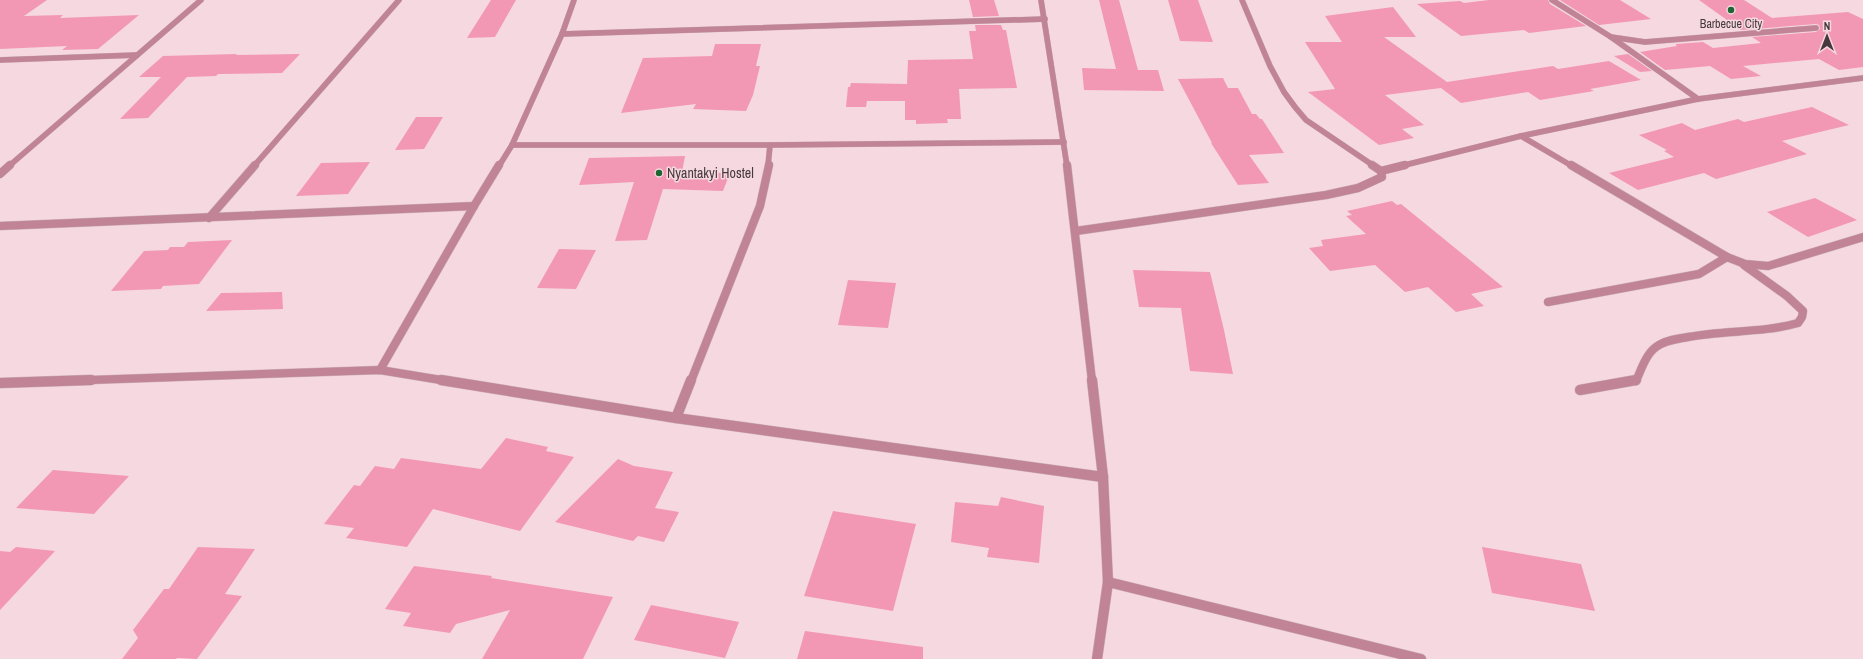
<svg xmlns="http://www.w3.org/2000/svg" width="1863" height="659" font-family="'Archivo Narrow',sans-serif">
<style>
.building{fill:#f298b5}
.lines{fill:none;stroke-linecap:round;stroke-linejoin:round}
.minor-far2-casing{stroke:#cfb5bc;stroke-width:6}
.minor-far1-casing{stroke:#cfb5bc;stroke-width:9}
.minor-casing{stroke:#cfb5bc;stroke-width:11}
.minor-far2{stroke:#c08496;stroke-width:5.5}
.minor-far1{stroke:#c08496;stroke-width:8}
.minor{stroke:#c08496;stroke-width:10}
.poi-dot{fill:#1d6532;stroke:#f6d8e0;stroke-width:1.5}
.labels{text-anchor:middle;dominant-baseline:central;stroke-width:3;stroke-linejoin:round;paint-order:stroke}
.far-poi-label{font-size:12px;fill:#45393d;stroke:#f6d8e0}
.poi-label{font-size:14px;fill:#45393d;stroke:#f6d8e0;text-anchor:start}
</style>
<rect width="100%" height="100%" fill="#f6d8e0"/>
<g class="building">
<path d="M0 0H47L24 16 63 15 60 18 139 15 98 49 62 50 67 46 0 49Z"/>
<path d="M491 0H516L495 37 467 38Z"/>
<path d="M969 0H994L999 16 973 17Z"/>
<path d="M1099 0H1119L1138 70H1158L1164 91 1084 90 1082 68 1116 69Z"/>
<path d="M1168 0H1198L1213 42 1180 41Z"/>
<path d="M1489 0H1548L1550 4 1586 26 1529 33 1524 30 1461 36 1417 4 1460 1 1464 3Z"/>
<path d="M1560 0H1620L1651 19 1599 25Z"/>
<path d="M1699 0H1744L1772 18 1848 12 1863 19V67L1839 70 1819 59 1743 66 1761 76 1731 79 1710 66 1665 70 1640 52 1677 46 1676 45V44L1703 42 1713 48 1761 43 1752 37 1816 32 1820 29 1819 25 1816 24 1741 30Z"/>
<path d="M1393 7 1416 37H1384L1447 82 1553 66 1558 69 1609 61 1641 80 1590 89 1594 91 1540 100 1528 92 1461 103 1441 88 1385 95 1424 125 1402 129 1414 138 1379 145 1308 92 1335 89 1305 42H1342L1325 16Z"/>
<path d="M975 25H1001L1003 30H1006L1017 88 959 89 961 119H947L948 123 916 124V120H905V101H867L866 107H846L848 87H850L851 83 907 84 908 60 973 59 969 31H976Z"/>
<path d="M715 44H761L756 66H760L753 95 746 111 693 109 696 104 621 113 643 58 712 56Z"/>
<path d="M237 54 236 55 300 54 282 73 218 74 216 76 187 77 148 118 120 119 161 77H139L163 56Z"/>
<path d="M1628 54 1652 71 1640 72 1614 56Z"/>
<path d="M1223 78 1228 88H1238L1252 114H1256L1260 119H1262L1284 153 1249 155 1269 183 1238 185 1211 143H1212L1178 79Z"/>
<path d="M1812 107 1849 125 1782 141 1807 154 1716 179 1704 173 1638 190 1609 173 1674 157 1664 151 1667 150 1639 135 1682 123 1695 130 1738 119 1744 122Z"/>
<path d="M416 117H443L424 149 395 150Z"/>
<path d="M685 156 682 172 730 173 723 191 663 189 647 240 615 241 634 182 579 185 589 158Z"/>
<path d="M370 162 348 194 296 196 321 163Z"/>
<path d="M1815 198 1857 220 1808 237 1767 212Z"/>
<path d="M1392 201 1397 205 1401 204 1503 287 1471 294 1484 306 1456 312 1428 287 1405 292 1375 265 1330 271 1309 248 1323 246 1321 240 1366 234 1346 216 1352 215 1347 211Z"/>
<path d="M232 240 199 284 163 286 161 289 111 291 144 251 168 250 170 247H184L188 242Z"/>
<path d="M559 249 596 250 576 289 537 288Z"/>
<path d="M1133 270 1210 272 1224 330 1233 374 1190 371 1181 308 1139 307Z"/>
<path d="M848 280 896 283 888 328 838 325Z"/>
<path d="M282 292 283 309 206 311 221 293Z"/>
<path d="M506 438 548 447 546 451 574 457 520 531 433 509 407 547 346 538 354 528 324 524 354 485 360 486 375 466 394 469 401 458 481 469Z"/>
<path d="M618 459 634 466 673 472 655 508 679 512 664 542 638 536 633 541 555 522Z"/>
<path d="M53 470 129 476 94 514 16 508Z"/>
<path d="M1001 497 1044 506 1039 563 987 557 989 548 951 542 955 502 998 506Z"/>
<path d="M833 511 916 524 893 611 804 596Z"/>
<path d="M16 547 55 551 0 610V551L10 552Z"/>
<path d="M198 547 255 549 225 594 242 596 197 659 177 658 176 659H122L138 638 133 630 164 589H169Z"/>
<path d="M1482 547 1581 564 1595 611 1492 593Z"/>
<path d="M414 566 492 576 491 578 613 597 583 659H482L510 610 456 624 450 633 403 626 411 613 385 609Z"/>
<path d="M651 605 739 622 725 658 634 640Z"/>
<path d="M805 631 923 647V659H797Z"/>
</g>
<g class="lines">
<g class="minor-far2-casing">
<g id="minor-far2">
<path d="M1041 0 1067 166"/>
<path d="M1242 0 1270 66 1284 92 1295 107 1306 120 1374 166"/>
<path d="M1552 0 1611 37 1698 99"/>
<path d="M562 34 1045 19"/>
<path d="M1611 37 1645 42 1816 28"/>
<path d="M0 60 137 55"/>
<path d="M1521 136 1572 166"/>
<path d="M512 145H770L1064 142"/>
<path d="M9 166 201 0"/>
<path d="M254 166 399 0"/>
<path d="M499 166 512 145 562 34 574 0"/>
<path d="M768 166 770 145"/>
<path d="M1401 166 1521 136 1698 99 1863 78"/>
</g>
</g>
<g class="minor-far1-casing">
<g id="minor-far1">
<path d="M1067 165 1092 381"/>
<path d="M1372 165 1381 171 1405 165"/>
<path d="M1571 165 1727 257 1745 264 1768 266 1863 237"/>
<path d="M0 174 10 165"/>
<path d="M209 218 255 165"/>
<path d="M0 226 474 206"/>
<path d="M1076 231 1326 195 1358 188 1382 177 1381 171"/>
<path d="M1548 302 1699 274 1727 257"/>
<path d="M380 370 474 206 499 165"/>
<path d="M61 381 380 370 447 381"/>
<path d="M691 381 760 206 769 165"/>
<path d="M1636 381C1641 370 1646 354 1656 347 1665 340 1678 339 1688 337 1725 330 1763 333 1798 323L1802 317 1803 311 1787 296 1744 265"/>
</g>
</g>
<g class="minor-casing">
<g id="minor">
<path d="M441 380 676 418 1103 477"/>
<path d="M1092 380 1103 477 1108 582 1097 659"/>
<path d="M0 383 91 380"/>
<path d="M1580 390 1636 380"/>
<path d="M676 418 691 380"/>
<path d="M1108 582 1421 659"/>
</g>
</g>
<use href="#minor-far2" class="minor-far2"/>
<use href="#minor-far1" class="minor-far1"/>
<use href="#minor" class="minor"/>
</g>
<g class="poi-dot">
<circle cx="1731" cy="10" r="4"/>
<circle cx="659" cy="173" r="4"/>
</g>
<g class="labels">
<g class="far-poi-label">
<text x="1731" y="24">Barbecue City</text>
</g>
<g class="poi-label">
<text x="667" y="173">Nyantakyi Hostel</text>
</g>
</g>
<g transform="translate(1827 36)" stroke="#f6d8e0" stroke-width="3" paint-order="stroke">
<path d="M0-3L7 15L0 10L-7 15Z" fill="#45393d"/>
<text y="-6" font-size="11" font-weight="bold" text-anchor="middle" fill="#45393d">N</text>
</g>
</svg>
